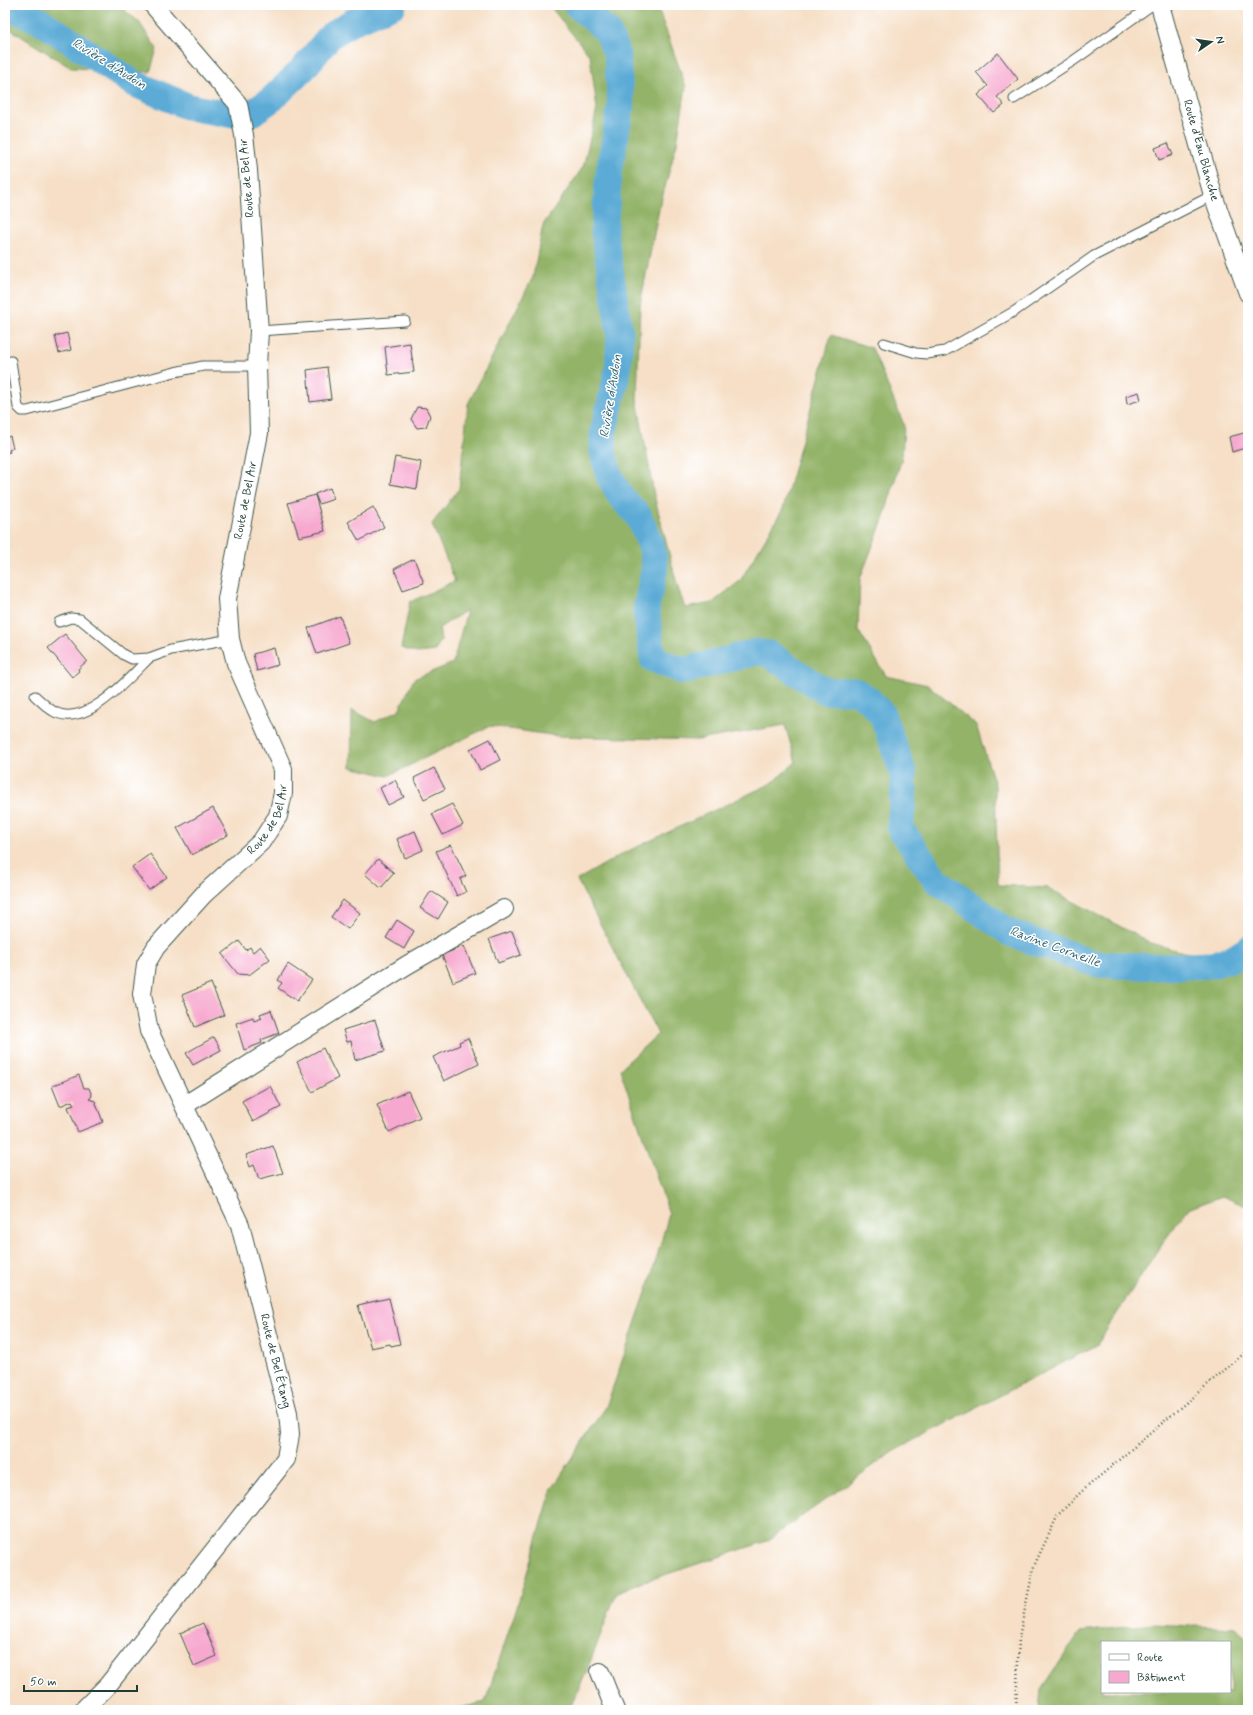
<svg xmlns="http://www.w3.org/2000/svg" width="1253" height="1715" font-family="Mynerve,sans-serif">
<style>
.forest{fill:#93b367;stroke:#59784e;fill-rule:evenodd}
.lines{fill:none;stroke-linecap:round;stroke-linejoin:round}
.river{stroke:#5cabd6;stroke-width:27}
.building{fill:#f7a8cf}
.service-casing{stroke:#3f554a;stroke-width:11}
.minor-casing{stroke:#3f554a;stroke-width:20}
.path{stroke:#3f554a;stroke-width:2.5;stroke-dasharray:1 3;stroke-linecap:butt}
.service{stroke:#fff;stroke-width:9}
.minor{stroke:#fff;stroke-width:18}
.labels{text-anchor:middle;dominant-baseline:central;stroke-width:3;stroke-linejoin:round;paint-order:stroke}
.street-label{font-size:12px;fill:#1f3d34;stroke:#fff}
.water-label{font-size:13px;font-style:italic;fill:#34646d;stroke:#fff}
</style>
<rect width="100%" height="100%" fill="#fff"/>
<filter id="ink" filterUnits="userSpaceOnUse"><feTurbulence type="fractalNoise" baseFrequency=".025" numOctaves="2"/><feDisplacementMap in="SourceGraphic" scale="8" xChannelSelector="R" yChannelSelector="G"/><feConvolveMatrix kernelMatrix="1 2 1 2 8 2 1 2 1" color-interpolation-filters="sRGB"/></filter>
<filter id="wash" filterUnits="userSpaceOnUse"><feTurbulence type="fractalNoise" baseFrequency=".012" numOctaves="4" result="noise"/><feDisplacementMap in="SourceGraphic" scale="16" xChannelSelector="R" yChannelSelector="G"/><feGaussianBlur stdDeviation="0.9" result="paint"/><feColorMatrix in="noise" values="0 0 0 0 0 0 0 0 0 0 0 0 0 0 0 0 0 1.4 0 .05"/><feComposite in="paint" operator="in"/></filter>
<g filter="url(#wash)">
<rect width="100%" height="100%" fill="#f6dfc6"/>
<g class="forest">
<path d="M5 5H118L139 22 157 49 150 72 71 68 5 26Z"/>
<path d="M549 5H657L686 87 677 143 659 209 640 305 637 399 654 495 678 588 685 608 712 603 740 581 783 509 831 335 872 348 904 425 902 457 884 517 860 579 858 630 886 676 928 685 976 725 995 785 998 885 1048 888 1151 943 1179 951 1248 964V1207L1222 1196 1188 1209 1158 1249 1097 1345 894 1451 767 1541 640 1583 616 1594 586 1673 569 1710H452L485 1702 515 1613 552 1489 606 1407 650 1281 669 1214 620 1069 658 1034 577 880 622 854 772 783 796 762 785 725 698 740 557 736 490 726 388 776 351 767 352 710 375 722 399 710 414 679 453 663 467 610 439 628 441 640 435 651 417 653 401 648 410 602 455 581 432 524 459 489 468 404 533 277 543 225 583 167 597 109 590 56Z"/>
<path d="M1153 1624 1235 1628 1248 1639V1710H1039L1041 1690 1080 1632ZM1102 1642H1230V1692H1102Z"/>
</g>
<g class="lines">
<g class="river">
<path d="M5 5 42 22 133 83 189 107 228 114 252 113 272 99 304 68 330 36 352 22 393 5"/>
<path d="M577 5 608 32 617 55 621 105 609 172 604 231 620 333 618 370 603 434V452L609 475 621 497 638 515 652 548 655 567 646 609 653 659 683 671 756 652 769 654 825 691H855L868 699 882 714 903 772 904 790 900 828 936 880 1010 933 1096 964 1156 967 1212 965 1234 958 1248 949"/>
</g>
</g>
<g id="blocks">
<g class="building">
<path d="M998 53 1018 79 997 97 1004 105 994 113 978 95 988 86 976 72Z"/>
<path d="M1168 143 1173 155 1159 160 1155 148Z"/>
<path d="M67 333 71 350 59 353 55 336Z"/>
<path d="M410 343 414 372 388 375 385 347Z"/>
<path d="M327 367 331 399 310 402 307 370Z"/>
<path d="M1139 392 1141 400 1127 404 1126 396Z"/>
<path d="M417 407 426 408 430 416 426 427 417 428 411 419Z"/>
<path d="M1244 433 1248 447 1232 452 1229 437Z"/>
<path d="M10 436 13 448 9 450 10 452 5 453V438Z"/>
<path d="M395 457 421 462 417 489 390 484Z"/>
<path d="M330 488 334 499 319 504 315 494Z"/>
<path d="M315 495 325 531 299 537 288 503Z"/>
<path d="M373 507 384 527 359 541 348 522Z"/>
<path d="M414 559 424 583 403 590 394 569Z"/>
<path d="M340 616 349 643 317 654 308 628Z"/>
<path d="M65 634 87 661 78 669 79 671 72 677 48 648Z"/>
<path d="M274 648 278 665 257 671 253 654Z"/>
<path d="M490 739 500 760 480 770 470 749Z"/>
<path d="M434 768 445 789 424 799 414 778Z"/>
<path d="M395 780 404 797 388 805 380 788Z"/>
<path d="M452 804 463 825 443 835 432 814Z"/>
<path d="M213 808 228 835 192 855 177 828Z"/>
<path d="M415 831 423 850 405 858 397 839Z"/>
<path d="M451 845 466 876 460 879 466 892 457 896 436 851Z"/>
<path d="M150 854 167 877 149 890 132 867Z"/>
<path d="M378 859 394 873 381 888 365 874Z"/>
<path d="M431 891 448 902 438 919 420 908Z"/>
<path d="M343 900 360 913 348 929 331 917Z"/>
<path d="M397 920 414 931 404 949 386 938Z"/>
<path d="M512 931 521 955 498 963 489 939Z"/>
<path d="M239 941 246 950 250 947 253 952 260 946 270 959 249 975 238 974 222 954Z"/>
<path d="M464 946 475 973 453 982 442 955Z"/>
<path d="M288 964 312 980 297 1001 278 988 282 983 278 980Z"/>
<path d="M211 983 224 1015 195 1027 182 995Z"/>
<path d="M271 1010 279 1033 261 1040 262 1043 244 1050 236 1023 253 1017 254 1021 262 1018 260 1014Z"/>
<path d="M375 1020 385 1051 355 1060 351 1041 347 1042 343 1030Z"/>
<path d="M214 1037 221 1050 193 1065 186 1053Z"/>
<path d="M468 1038 479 1064 444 1081 433 1057 460 1045 459 1042Z"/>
<path d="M323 1048 338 1078 312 1092 297 1062Z"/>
<path d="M79 1075 84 1088H89L92 1096 89 1099 95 1101 103 1122 78 1132 68 1107 74 1105 72 1101 60 1106 52 1086Z"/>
<path d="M270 1086 281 1107 253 1122 242 1101Z"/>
<path d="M408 1091 420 1117 389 1132 377 1105Z"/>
<path d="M273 1146 283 1173 259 1179 254 1165 250 1167 246 1155Z"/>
<path d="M389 1298 400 1344 391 1346 390 1344 371 1348 358 1305Z"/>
<path d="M203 1623 217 1656 194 1666 180 1633Z"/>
</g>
</g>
</g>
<g filter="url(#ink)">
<use href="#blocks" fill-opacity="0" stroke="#3f554a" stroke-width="1"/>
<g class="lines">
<g class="service-casing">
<g id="service">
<path d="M1014 99 1073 61 1152 5"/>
<path d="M259 331 405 321"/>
<path d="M884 343 916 353 927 354 945 351 1015 311 1094 256 1213 195"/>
<path d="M11 361 18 407 22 411H27L175 372 203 366H257"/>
<path d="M59 622 71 618 80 619 124 655 132 659 149 658 171 650 230 639"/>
<path d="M35 696C41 701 49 710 57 713 88 726 129 678 149 658"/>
</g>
</g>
<g class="minor-casing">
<g id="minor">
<path id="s1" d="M1160 5 1213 195 1248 293"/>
<path d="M185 1105 407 965 504 909"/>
<path d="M600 1672 615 1710"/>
<path id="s2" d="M83 1710 108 1685 286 1459 290 1434 288 1413 240 1225 149 1031 142 994 146 964 156 947 204 894 261 842 278 816 283 793V769L236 663 230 639 227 599 259 433 257 366 259 331 248 170 244 135 238 104 153 5"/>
</g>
</g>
<path class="path" d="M1016 1710 1019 1637 1034 1566 1058 1515 1080 1493 1248 1350"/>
<use href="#service" class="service"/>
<use href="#minor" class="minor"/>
</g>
</g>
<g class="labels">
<g class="street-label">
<text stroke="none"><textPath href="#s1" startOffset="151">Route d'Eau Blanche</textPath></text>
<text transform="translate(247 178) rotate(-95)">Route de Bel Air</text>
<text stroke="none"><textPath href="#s2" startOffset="1374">Route de Bel Air</textPath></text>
<text stroke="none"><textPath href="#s2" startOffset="1038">Route de Bel Air</textPath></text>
<text transform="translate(275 1361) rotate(76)">Route de Bel Étang</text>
</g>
<g class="water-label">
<text transform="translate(109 64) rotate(32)">Rivière d'Audoin</text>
<text transform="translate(611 396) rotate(-81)">Rivière d'Audoin</text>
<text transform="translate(1055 947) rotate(20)">Ravine Corneille</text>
</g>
</g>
<rect width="1253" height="1715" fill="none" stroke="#fff" stroke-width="20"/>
<rect x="1101" y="1641" width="130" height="52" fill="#ffffff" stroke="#a5b1ae"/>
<rect x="1109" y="1654" width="20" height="6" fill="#ffffff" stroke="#a5b1ae"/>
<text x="1137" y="1661" font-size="12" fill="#1f3d34">Route</text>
<rect x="1109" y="1671" width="20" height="12" fill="#f7a8cf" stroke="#a5b1ae"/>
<text x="1137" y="1681" font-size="12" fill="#1f3d34">Bâtiment</text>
<g transform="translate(1211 42) rotate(77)" stroke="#ffffff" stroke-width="3" paint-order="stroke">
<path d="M0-3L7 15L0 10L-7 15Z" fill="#1f3d34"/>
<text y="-6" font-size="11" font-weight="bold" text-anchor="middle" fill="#1f3d34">N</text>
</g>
<path d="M24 1685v6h113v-6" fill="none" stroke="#1f3d34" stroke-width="2"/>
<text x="30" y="1685" font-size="12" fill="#1f3d34" stroke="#ffffff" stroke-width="3" paint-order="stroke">50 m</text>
</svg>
